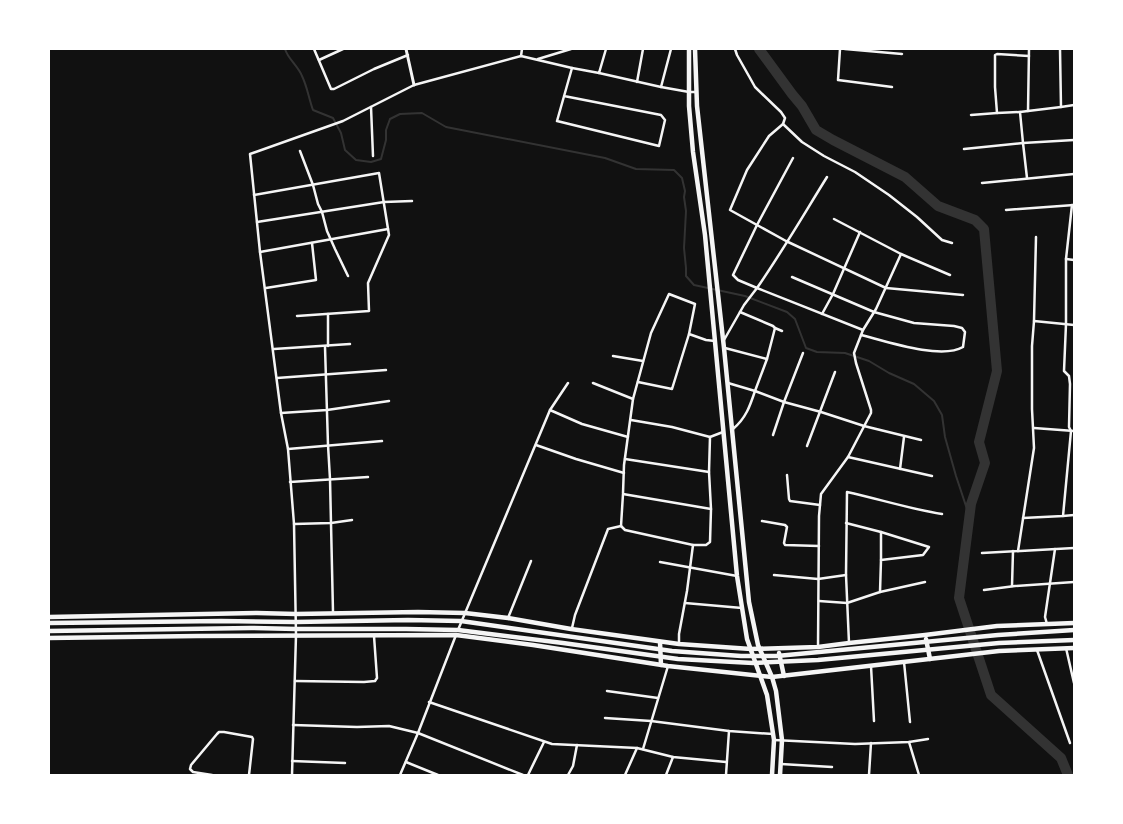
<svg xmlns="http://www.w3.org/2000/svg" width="1123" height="824" font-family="'Public Sans',sans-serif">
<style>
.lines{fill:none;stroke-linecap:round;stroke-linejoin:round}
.stream{stroke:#333;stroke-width:2}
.river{stroke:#333;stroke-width:10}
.minor{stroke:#f5f5f5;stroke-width:2.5}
.tertiary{stroke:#f5f5f5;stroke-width:3}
.primary{stroke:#f5f5f5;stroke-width:4.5}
.trunk{stroke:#f5f5f5;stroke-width:4.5}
</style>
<rect width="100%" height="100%" fill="#111"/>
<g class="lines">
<path class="stream" d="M285 49C288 59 298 66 302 76 307 86 309 99 313 110L333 118 341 133 345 150 356 160 371 162 381 159 386 140V130L390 119 400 114 422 113 446 127 605 158 636 169 674 170 682 178 685 191 684 197 686 211 684 248 686 268V276L694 285 745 296 787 312 795 319 806 348 817 352 845 353 869 361 889 373 914 384 934 401 942 415 945 437 956 476 969 515"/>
<path class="river" d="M759 49 792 94 802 106 816 130 833 140 905 177 938 206 975 220 984 229 997 371 979 442 985 463 971 504 959 598 991 695 1061 758 1068 775"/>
<g class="minor">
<path d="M314 49 331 89H334L374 69 408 55"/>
<path d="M735 49 737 55 750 78 755 87 781 112 785 118 783 124 769 136 747 170 730 210 786 241 886 288 963 295"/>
<path d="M840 49 838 80 892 87"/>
<path d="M845 49 902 54"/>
<path d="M1029 49 1028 111 1061 107"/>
<path d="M1060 49 1061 107 1074 105"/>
<path d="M521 56 522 49"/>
<path d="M538 59 571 49"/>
<path d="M319 60 343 49"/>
<path d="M572 68 599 73 606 49"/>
<path d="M599 73 661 87 689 92H696"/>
<path d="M637 82 643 49"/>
<path d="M661 87 671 49"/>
<path d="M371 107 373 156"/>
<path d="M1028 111 1020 112 1023 143 1074 140"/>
<path d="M1020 112 997 113 995 87V55L997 54 1029 56"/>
<path d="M971 115 997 113"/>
<path d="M783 124 802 142 824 156 855 172 889 195 917 217 942 240 952 243"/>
<path d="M964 149 1023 143 1027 178"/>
<path d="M300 151 313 185 318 204 322 212 327 231 335 249 348 276"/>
<path d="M827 177C804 214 782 252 757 288L863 330"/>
<path d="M982 183 1074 174"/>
<path d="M254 195 379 173 389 235 368 283 369 311 297 316"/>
<path d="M1006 210 1074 205"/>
<path d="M257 222 384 202 412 201"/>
<path d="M260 252 388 229"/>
<path d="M901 254 950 275"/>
<path d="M1066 259 1074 260"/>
<path d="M792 277 874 312 914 323 954 326 962 328 965 332 963 347C941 360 885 341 861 335"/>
<path d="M266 288 316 280 312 243"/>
<path d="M740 312 773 326 775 328 782 331"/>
<path d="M328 314V346"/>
<path d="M822 314 833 294 860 232"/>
<path d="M1034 321 1036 237"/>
<path d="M724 340 744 305 757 288 738 280 733 275 757 225 793 158"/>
<path d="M325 347 328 445 330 479 333 612"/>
<path d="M725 348 767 359"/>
<path d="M274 349 350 344"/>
<path d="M613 356 643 361"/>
<path d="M277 378 386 370"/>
<path d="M638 382 672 389 689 334"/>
<path d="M593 383 633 399"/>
<path d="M728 383 755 391 767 359 775 328"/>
<path d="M550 410 582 424 628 437"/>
<path d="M281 413 327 410 389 401"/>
<path d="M631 420 672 427 710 437"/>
<path d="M1034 428 1074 431"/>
<path d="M733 429C746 418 750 406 755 391L784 402 821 412 864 426 921 440"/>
<path d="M773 435 784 402 803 353"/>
<path d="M536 445 576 459 624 473"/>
<path d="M807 446 835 372"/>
<path d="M288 449 382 441"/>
<path d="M848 457 932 476"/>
<path d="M625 459 709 472"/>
<path d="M900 469 904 437"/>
<path d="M787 475 789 499 790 501 820 505"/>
<path d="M290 482 368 477"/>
<path d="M623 493 624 465 633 399 651 333 669 294 695 304 689 334 706 340 715 341"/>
<path d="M1063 516 1074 515"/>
<path d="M1023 518 1063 516 1071 431 1069 427 1070 384 1069 376 1064 371 1066 324V259L1072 205"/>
<path d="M762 521 785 525 787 527 784 543 785 545 819 546"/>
<path d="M294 524 331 523 352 520"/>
<path d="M621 526 625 530 693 545H706L710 542 711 509"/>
<path d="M1018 551 1034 448 1032 409V346L1034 321 1074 325"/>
<path d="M982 553 1074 548"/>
<path d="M881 560V532"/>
<path d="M660 562 737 576"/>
<path d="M774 575 818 579 846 575"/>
<path d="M1012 586 1013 551"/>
<path d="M984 590 1015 586 1074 582"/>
<path d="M880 592 925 582"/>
<path d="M819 601 847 603 880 592 881 560 923 555 929 547 881 532 846 523"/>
<path d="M685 603 742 608"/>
<path d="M508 618 531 561"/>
<path d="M1047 624 1045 617 1055 549"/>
<path d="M572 628 575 615 608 529 621 526 623 494 711 509 709 472 710 437 723 432"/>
<path d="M458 630 550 410 568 383"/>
<path d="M849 643 846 575 847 492C879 499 910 509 942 514"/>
<path d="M679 644V634L687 591 693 545"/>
<path d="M818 647 819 516 821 494 848 457 871 413V410L856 363 854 353 863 330 876 309 901 254 834 219"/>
<path d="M1066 648 1074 683"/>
<path d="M1037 650 1070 743"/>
<path d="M904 662 910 722"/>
<path d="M871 666 874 721"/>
<path d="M295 681 364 682 375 681 377 678 374 636"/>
<path d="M607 691 658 698"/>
<path d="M429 702 552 744 637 748 673 757 726 762"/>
<path d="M605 718 651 721 729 731 773 734"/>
<path d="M293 725 357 727 389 726 418 733 523 775"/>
<path d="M774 740 855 744 909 742 928 739"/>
<path d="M909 742 919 775"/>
<path d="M643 749 668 666"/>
<path d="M292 761 345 763"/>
<path d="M406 762 438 775"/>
<path d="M781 764 832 767"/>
<path d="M212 775 193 772 190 769 191 765 217 734 219 732H224L252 737 253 739 249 775"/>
<path d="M292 775 296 635 294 524 288 449 281 413 260 252 250 154 343 121 414 85 521 56 572 68 557 121 659 146 665 120 661 115 564 96"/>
<path d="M400 775 418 733 456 635"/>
<path d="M528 775 544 742"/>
<path d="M568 775 573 766 577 745"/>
<path d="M625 775 637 748"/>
<path d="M666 775 673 757"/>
<path d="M726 775 729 731"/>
<path d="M869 775 871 743"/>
</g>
<path class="tertiary" d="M406 49 414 85"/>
<g class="primary">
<path d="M49 617 257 613 296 614 418 612 465 613 508 618 571 629 679 644 751 649 818 647 849 643 925 635 997 626 1074 623"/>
<path d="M49 638 197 636 456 635 533 645 668 666 772 677 999 651 1074 648"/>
<path d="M926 639 930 659"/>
<path d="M660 642 661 665"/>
<path d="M779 653 784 676"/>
</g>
<g class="trunk">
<path d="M689 49V106L693 152 705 235 737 576 747 639 767 695 774 740 772 775"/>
<path d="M695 49 697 106 724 348 749 602 758 645 772 677 776 691 782 740 780 775"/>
<path d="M49 623 221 621 296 622 408 620 461 621 672 651 741 656H777L998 635 1074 630"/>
<path d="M49 631 251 628 296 629H406L458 630 563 643 678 659 753 663 818 660 999 643 1074 640"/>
</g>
</g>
<rect width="1123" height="824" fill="none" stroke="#ffffff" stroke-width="100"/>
</svg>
